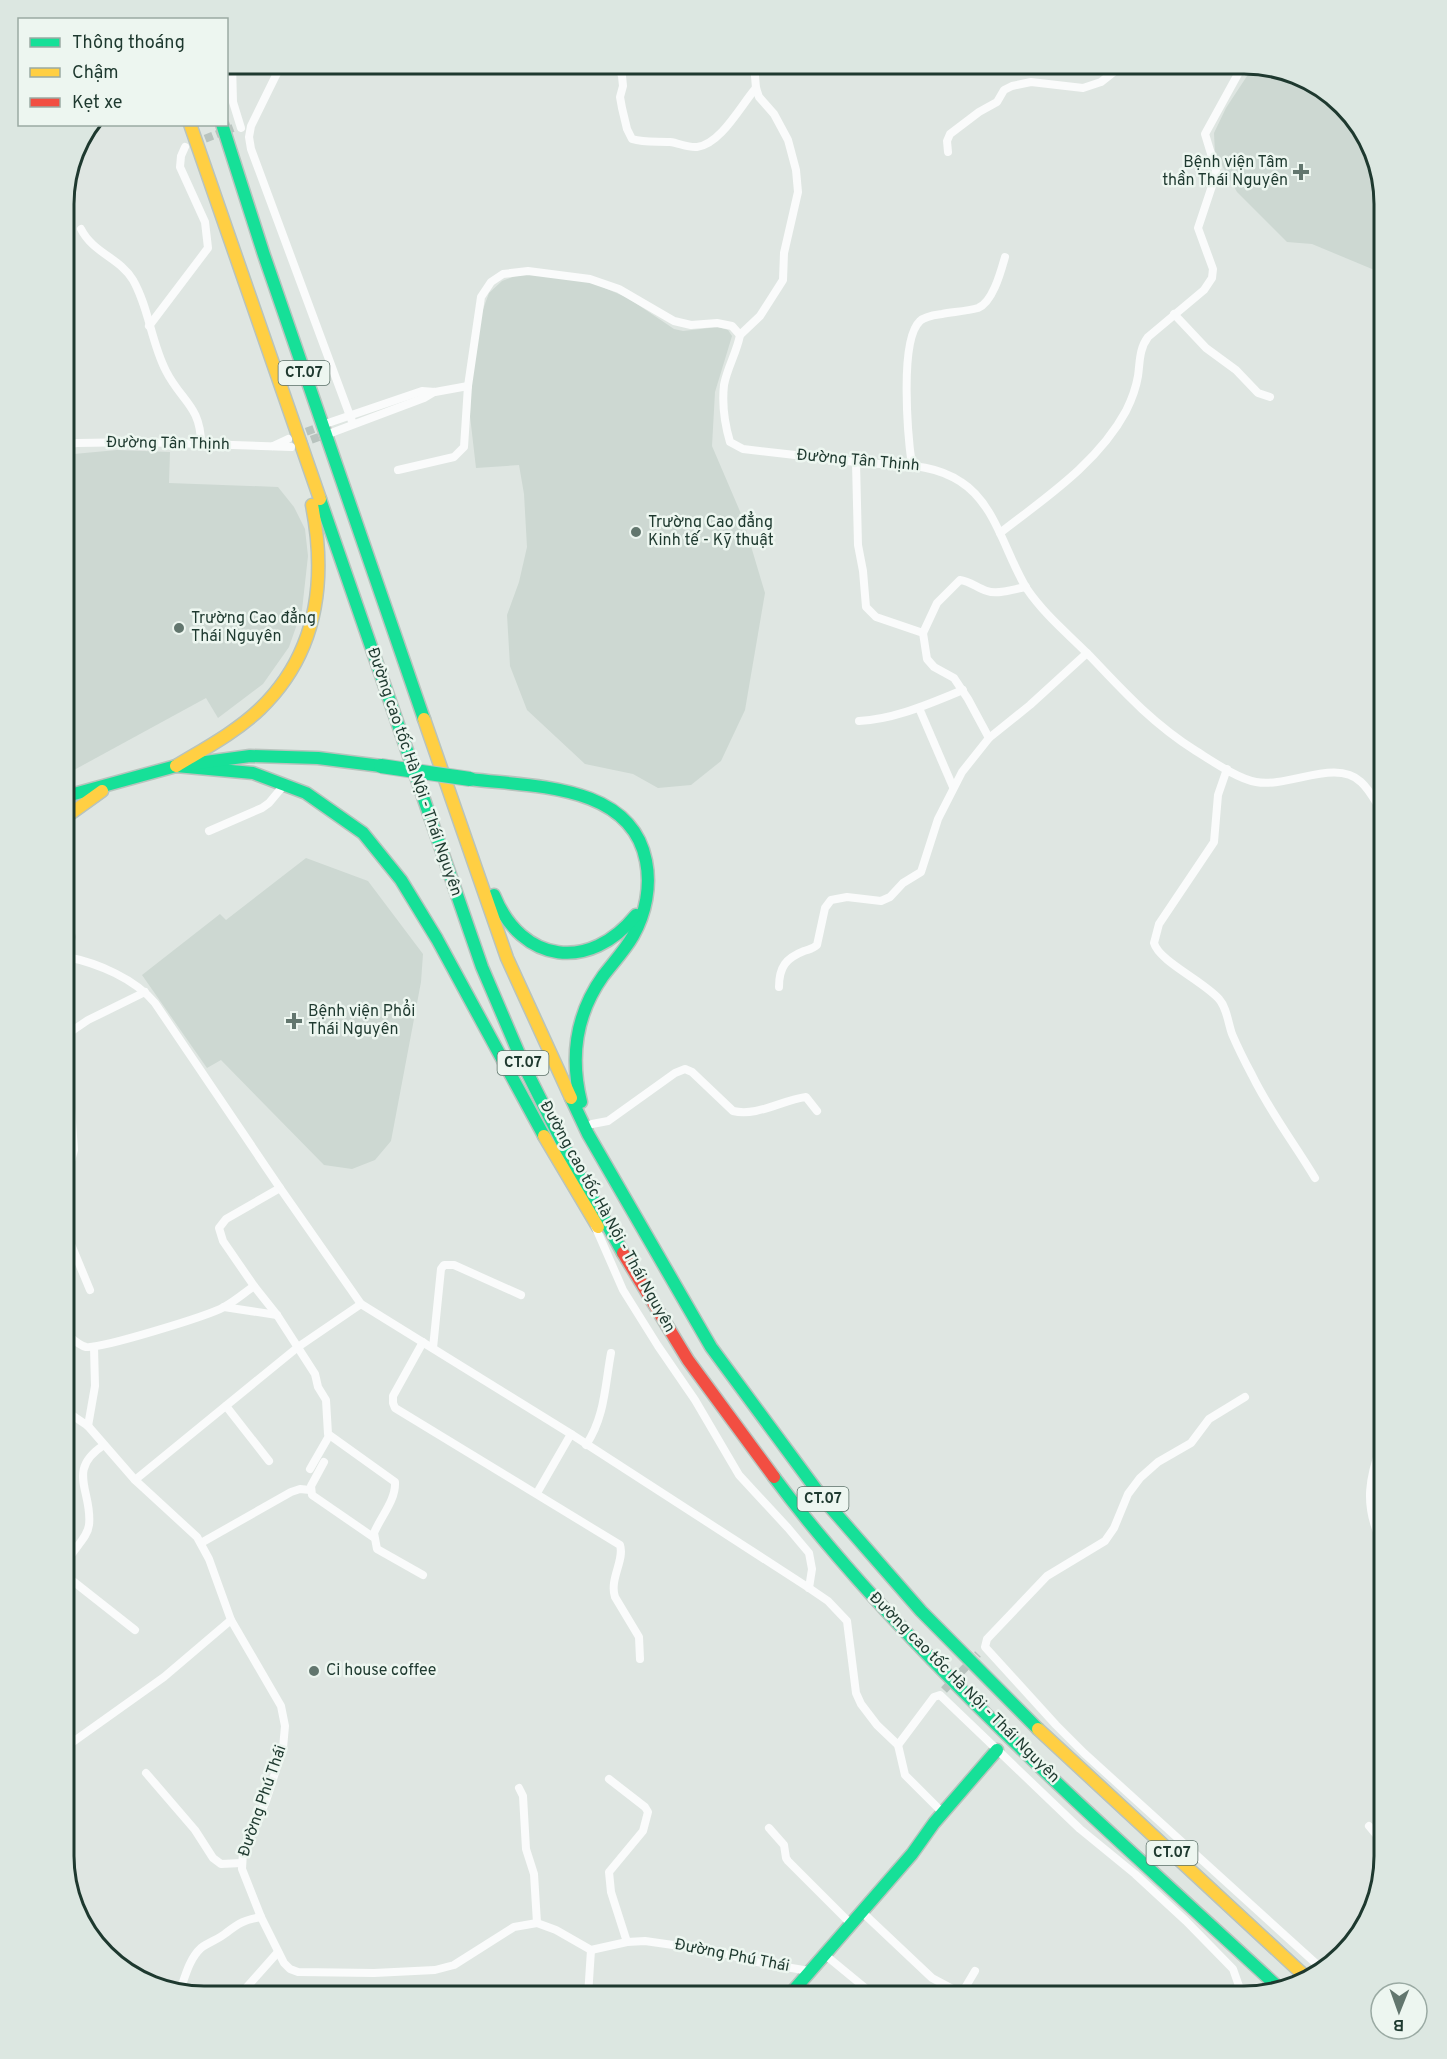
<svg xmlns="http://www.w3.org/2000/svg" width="1447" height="2059" font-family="Overpass,sans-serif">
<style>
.built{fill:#cdd8d2}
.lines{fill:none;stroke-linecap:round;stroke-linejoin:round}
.street-tunnel{stroke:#b8c3be;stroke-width:8;stroke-dasharray:8 4;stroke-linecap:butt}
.fast-casing{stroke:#b8c3bd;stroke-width:15}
.slow-casing{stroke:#b8c3bd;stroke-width:15}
.jam-casing{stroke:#b8c3bd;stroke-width:15}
.street{stroke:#fafbfb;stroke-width:8}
.fast{stroke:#16e098;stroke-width:12}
.slow{stroke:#ffcf43;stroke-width:12}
.jam{stroke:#f24e42;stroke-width:12}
.fast-bridge-casing{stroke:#bac3bf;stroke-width:16;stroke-linecap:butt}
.fast-bridge{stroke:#16e098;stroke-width:14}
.poi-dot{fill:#62766e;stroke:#edf6f0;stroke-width:2}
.labels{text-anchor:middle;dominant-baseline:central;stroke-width:5;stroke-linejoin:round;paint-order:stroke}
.shield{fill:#edf6f0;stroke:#5c7269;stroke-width:1.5}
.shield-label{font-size:15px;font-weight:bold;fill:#1e392f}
.poi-label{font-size:16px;fill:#1e392f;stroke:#edf6f0;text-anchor:start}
.street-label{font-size:16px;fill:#1e392f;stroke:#edf6f0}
.rim{fill:none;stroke:#1e392f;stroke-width:3}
</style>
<rect width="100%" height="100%" fill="#dfe6e2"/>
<g class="built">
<path d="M1245 63H1252L1314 82 1365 133 1384 204V274L1312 244 1287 242 1237 192 1215 153 1214 133 1226 108 1249 73Z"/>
<path d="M518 275H539L593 283 628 298 674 329 683 331 718 327 728 330 732 336 715 392 712 446 742 516 765 593 745 710 721 761 691 785 658 788 633 774 585 764 527 710 510 666 507 615 519 582 527 547 524 494 519 465 476 468 470 416 471 389 481 315 489 293 502 281Z"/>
<path d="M117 450 170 452 169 483 278 487 294 507 305 529 308 556 302 610 289 647 263 684 218 718 206 698 63 776V455Z"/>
<path d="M306 858 368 881 423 954 421 982 391 1141 375 1160 352 1169 324 1165 221 1060 207 1068 142 975 220 914 226 920Z"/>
</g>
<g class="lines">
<g class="street-tunnel">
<path d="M194 143 233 128"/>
<path d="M295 436 325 425"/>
<path d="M300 444 330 433"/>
<path d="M944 1690 978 1654"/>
</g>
<g class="fast-casing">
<g id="fast">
<path d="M222 124 264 255 424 719"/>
<path d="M320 499 482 967 526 1070 567 1152 623 1253"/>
<path d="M176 766 253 773 306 793 363 833 401 880 437 939 544 1136"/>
<path d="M470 779C531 787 631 783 646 861 651 886 646 913 633 936 625 950 613 963 603 976 576 1014 570 1057 581 1102"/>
<path d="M63 797 176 766 250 756 318 758 381 766"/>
<path d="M494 895C522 964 590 972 636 915"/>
<path d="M571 1098 588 1134 711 1347 824 1500 921 1611 1038 1729"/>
<path d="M774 1477C828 1550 890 1617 954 1682 1058 1788 1169 1886 1278 1987"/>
<path d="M798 1996 793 1991 912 1854 934 1823 997 1750"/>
</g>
</g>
<g class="slow-casing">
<g id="slow">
<path d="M190 124 320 499"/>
<path d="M424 719 507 958 571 1098"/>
<path d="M176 766C204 749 236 732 260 709 318 653 327 581 312 505"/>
<path d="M63 819 102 791"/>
<path d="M63 902 68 937 63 972"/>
<path d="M544 1136 598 1227"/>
<path d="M1038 1729 1308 1979"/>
</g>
</g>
<g class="jam-casing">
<path id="jam" d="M623 1253 688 1360 774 1477"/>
</g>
<g class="street">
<path d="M232 63 233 102 241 128"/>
<path d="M282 63 251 126 249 137 251 149 353 424"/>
<path d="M617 63 622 76 623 86 620 97 622 108 627 129 632 139C645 143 657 141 670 142 679 143 688 148 697 147 721 144 741 105 756 88"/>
<path d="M948 152 947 141 950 134 979 112 997 102 1004 90 1012 86 1031 82 1083 88 1101 82 1125 63"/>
<path d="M81 229C93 253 120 258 133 280 149 308 151 342 166 371 181 401 201 406 201 444"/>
<path d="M1174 314 1206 348 1236 370 1258 393 1270 397"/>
<path d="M149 326 208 248 205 222 180 167 181 156 185 147"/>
<path d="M740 335 760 316 783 280 784 253 798 192 796 170 788 140 774 114 759 97 756 88 754 64"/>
<path d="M328 423 422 391 435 392 468 386"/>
<path d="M331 433 424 398 434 392"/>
<path d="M63 445 77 443 141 442 291 447"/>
<path d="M273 446 288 439"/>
<path d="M856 462 858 545 863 571 866 607 876 617 923 633 927 659 934 667 954 678 968 699 989 738"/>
<path d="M912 466C908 438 899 340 920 321 925 316 935 315 942 314 953 312 967 311 978 308 993 302 1001 271 1005 257"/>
<path d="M398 470 454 457 464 447 468 386 481 297 491 282 503 274 528 271 590 279 619 289 674 321 691 325 717 323 732 326 740 335C737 352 727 368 724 385 722 403 725 425 730 442L743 449C784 454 824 458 865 463 899 466 931 462 961 482 996 504 1006 556 1027 589 1044 614 1067 633 1089 655 1123 691 1153 724 1196 751 1212 761 1238 779 1256 782 1289 788 1336 758 1361 782 1371 791 1377 805 1384 815"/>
<path d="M1000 533C1045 498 1098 463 1126 411 1131 401 1136 388 1138 376 1140 362 1139 349 1148 337L1204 290 1212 278 1213 269 1198 228 1213 183 1216 170 1205 134 1238 74 1237 63"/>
<path d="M923 633 937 603 960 580C970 581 977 588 987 591 998 595 1014 589 1026 587"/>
<path d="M919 708 953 787"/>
<path d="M859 721C896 719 928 704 963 690"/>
<path d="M1227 769 1218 795 1214 842 1159 924 1154 943C1159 961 1203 981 1219 999 1227 1008 1228 1023 1232 1034 1238 1048 1245 1062 1252 1075 1270 1112 1294 1143 1315 1178"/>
<path d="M209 831 262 808 269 803 284 785"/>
<path d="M67 957C98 963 135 979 155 1003L280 1188 361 1304 571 1434 809 1588 828 1601 847 1621 856 1693 861 1704 877 1725 898 1745 905 1775 943 1813"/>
<path d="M779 987C779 967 786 958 804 951 810 949 813 949 817 945L825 908 831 900 847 897 881 901 890 897 903 883 921 872 938 819 962 772 989 738 1030 705 1087 653"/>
<path d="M63 1037 88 1020 145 992"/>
<path d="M592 1124 608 1121 675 1073 685 1069 692 1072 733 1111C757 1117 782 1100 806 1097L817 1111"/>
<path d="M63 1191 74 1150 70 1094 63 1051"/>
<path d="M63 1219 68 1237 90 1290"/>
<path d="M595 1226 623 1290 658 1346 695 1400 739 1475 788 1528 809 1553 812 1569 809 1588"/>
<path d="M254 1286 223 1241 219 1228 226 1219 280 1188"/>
<path d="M224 1307 277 1315"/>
<path d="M63 1331C70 1336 77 1345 86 1347 100 1349 208 1316 224 1307 235 1301 244 1293 254 1286L277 1315 315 1374 318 1387 326 1400 328 1434 395 1482C396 1500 381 1516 374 1533L377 1549 423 1575"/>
<path d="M423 1342 393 1396V1403L395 1408 620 1545C625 1560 609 1579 615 1597L639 1637 640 1659"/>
<path d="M433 1348 441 1269 444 1265H454L521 1295"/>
<path d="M1245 1397 1209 1419 1191 1443 1158 1462 1140 1478 1128 1494 1114 1528 1105 1541 1047 1576 987 1639 985 1647 1056 1725 1084 1753 1322 1969"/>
<path d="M226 1406 269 1461"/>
<path d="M63 1409 88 1426 135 1480 197 1537 209 1559 231 1620 281 1706 285 1726 283 1748 266 1801 243 1852 242 1869 261 1917 284 1963 290 1969 298 1972 374 1973 435 1970 454 1965 514 1927 537 1923 556 1930 591 1950 627 1942 645 1941 715 1951 751 1961 809 1971"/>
<path d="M88 1426 95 1386 94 1347"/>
<path d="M104 1445C65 1470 93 1492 89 1525 87 1544 57 1558 69 1578L135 1630"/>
<path d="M586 1445C605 1417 605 1385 611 1353"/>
<path d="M324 1462 311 1486 312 1495 373 1537"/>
<path d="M310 1469 329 1436"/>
<path d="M135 1480 298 1347 361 1304"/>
<path d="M537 1493 571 1434"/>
<path d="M1380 1539C1364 1504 1369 1478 1382 1443"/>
<path d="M201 1543 291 1492 300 1489 310 1490"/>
<path d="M1384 1560C1375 1552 1379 1540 1384 1530"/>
<path d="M898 1745 934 1697 940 1695 1080 1829 1135 1874 1186 1921 1233 1969 1239 1986 1236 1996"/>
<path d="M63 1749 164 1677 231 1620"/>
<path d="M146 1773 195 1830 213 1858 221 1864 242 1863"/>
<path d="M609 1779 645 1807 648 1812 643 1831 609 1872 611 1892 627 1942"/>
<path d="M519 1788 523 1796 526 1849 534 1874 537 1923"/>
<path d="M1369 1826 1384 1844"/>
<path d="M769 1828 784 1845 786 1858 788 1861 851 1924"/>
<path d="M861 1911 932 1978 966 1996"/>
<path d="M824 1954 875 1996"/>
<path d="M180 1991C185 1977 189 1959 201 1948 209 1942 219 1939 226 1933 239 1923 244 1920 261 1917"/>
<path d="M962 1993 975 1971"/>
<path d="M239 1996 278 1952"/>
<path d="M588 1996 591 1950"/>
</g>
<use href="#fast" class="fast"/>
<use href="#slow" class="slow"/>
<use href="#jam" class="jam"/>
<g class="fast-bridge-casing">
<path id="fast-bridge" d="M381 766 470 779"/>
</g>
<use href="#fast-bridge" class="fast-bridge"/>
</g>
<g class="poi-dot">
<path d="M1298 163h6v6h6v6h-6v6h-6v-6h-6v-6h6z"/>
<circle cx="636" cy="532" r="6"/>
<circle cx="179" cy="628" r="6"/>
<path d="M291 1012h6v6h6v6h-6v6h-6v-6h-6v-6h6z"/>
<circle cx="314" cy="1671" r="6"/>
</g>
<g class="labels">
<g class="shield">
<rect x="278.5" y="361" width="51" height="24" rx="4.5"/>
<rect x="497.5" y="1051" width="51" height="24" rx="4.5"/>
<rect x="797.5" y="1487" width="51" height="24" rx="4.5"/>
<rect x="1146.5" y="1841" width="51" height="24" rx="4.5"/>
</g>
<g class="shield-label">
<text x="304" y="373">CT.07</text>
<text x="523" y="1063">CT.07</text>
<text x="823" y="1499">CT.07</text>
<text x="1172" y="1853">CT.07</text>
</g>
<g class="poi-label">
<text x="1288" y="163" text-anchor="end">Bệnh viện Tâm<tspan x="1288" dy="18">thần Thái Nguyên</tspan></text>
<text x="648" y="523">Trường Cao đẳng<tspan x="648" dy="18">Kinh tế - Kỹ thuật</tspan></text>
<text x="191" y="619">Trường Cao đẳng<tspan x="191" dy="18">Thái Nguyên</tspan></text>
<text x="308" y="1012">Bệnh viện Phổi<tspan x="308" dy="18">Thái Nguyên</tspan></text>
<text x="326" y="1671">Ci house coffee</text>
</g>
<g class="street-label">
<text transform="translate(168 444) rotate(1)">Đường Tân Thịnh</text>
<text transform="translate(858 461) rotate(5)">Đường Tân Thịnh</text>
<text transform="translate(414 772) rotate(71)">Đường cao tốc Hà Nội - Thái Nguyên</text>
<text transform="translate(607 1217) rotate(61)">Đường cao tốc Hà Nội - Thái Nguyên</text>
<text transform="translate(964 1688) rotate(45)">Đường cao tốc Hà Nội - Thái Nguyên</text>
<text transform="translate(263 1801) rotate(-71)">Đường Phú Thái</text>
<text transform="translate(732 1956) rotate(11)">Đường Phú Thái</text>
</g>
</g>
<path d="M0 0H1447V2059H0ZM204 74H1244A130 130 0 0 1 1374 204V1856A130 130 0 0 1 1244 1986H204A130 130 0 0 1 74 1856V204A130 130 0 0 1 204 74Z" fill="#dce7e1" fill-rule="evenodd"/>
<path class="rim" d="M204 74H1244A130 130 0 0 1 1374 204V1856A130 130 0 0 1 1244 1986H204A130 130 0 0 1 74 1856V204A130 130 0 0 1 204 74Z"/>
<rect x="18" y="18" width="210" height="108" fill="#edf6f0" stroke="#9aaaa3" stroke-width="1.5"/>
<rect x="30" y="38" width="30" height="9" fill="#16e098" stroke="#9aaaa3" stroke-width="1.5"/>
<text x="72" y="48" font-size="18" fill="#1e392f">Thông thoáng</text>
<rect x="30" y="68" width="30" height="9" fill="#ffcf43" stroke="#9aaaa3" stroke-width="1.5"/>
<text x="72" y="78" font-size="18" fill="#1e392f">Chậm</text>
<rect x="30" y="98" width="30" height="9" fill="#f24e42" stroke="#9aaaa3" stroke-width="1.5"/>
<text x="72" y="108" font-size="18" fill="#1e392f">Kẹt xe</text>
<g transform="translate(1399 2011) rotate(181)"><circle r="28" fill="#edf6f0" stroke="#9aaaa3" stroke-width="1.5"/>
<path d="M0-4.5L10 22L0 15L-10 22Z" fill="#62766e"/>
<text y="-9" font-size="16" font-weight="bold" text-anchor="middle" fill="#1e392f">B</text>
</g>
</svg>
